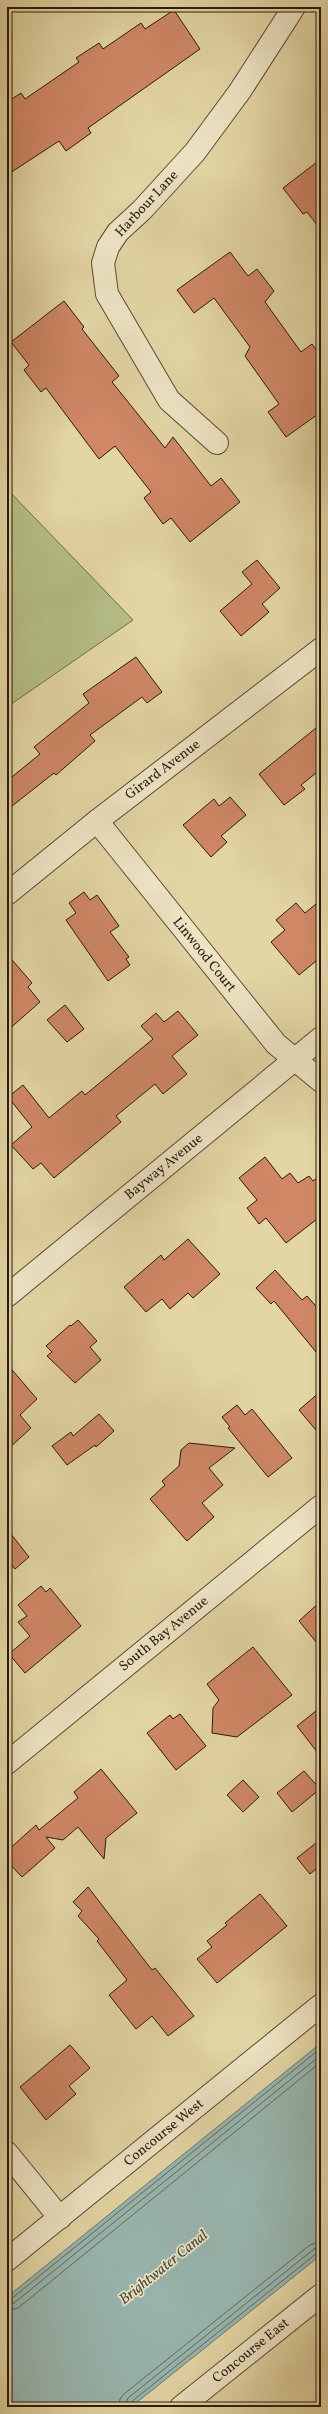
<svg xmlns="http://www.w3.org/2000/svg" width="328" height="2414" font-family="Vollkorn,serif">
<style>
.green{fill:#b4bd85;stroke:#6e6c49}
.water{fill:#98b6af;stroke:#6b786e}
.lines{fill:none;stroke-linecap:round;stroke-linejoin:round}
.shore{stroke:#60685e;stroke-width:1}
.building{fill:#cf8766;stroke:#281b0d}
.minor-casing{stroke:#574a33;stroke-width:24}
.minor{stroke:#ede4c4;stroke-width:22}
.labels{text-anchor:middle;dominant-baseline:central;stroke-width:3.5;stroke-linejoin:round;paint-order:stroke}
.street-label{font-size:14px;fill:#281b0d;stroke:#ede4c4}
.water-label{font-size:15px;font-style:italic;fill:#4a4a3e;stroke:#ede4c4}
</style>
<rect width="100%" height="100%" fill="#e3d5a4"/>
<filter id="stains"><feTurbulence type="fractalNoise" baseFrequency=".005" numOctaves="4"/><feColorMatrix values="0 0 0 0 .2 0 0 0 0 .09 0 0 0 0 .02 0 0 0 .5 -.17"/></filter>
<radialGradient id="worn" r=".72"><stop offset=".6" stop-color="#630" stop-opacity="0"/><stop offset="1" stop-color="#630" stop-opacity=".3"/></radialGradient>
<path class="green" d="M7 489 133 620 7 707Z"/>
<path class="water" d="M321 2043V2255L131 2407H7V2297Z"/>
<g class="lines">
<g class="shore">
<path d="M7 2300 11 2299 321 2048"/>
<path d="M7 2305 14 2303 321 2055"/>
<path d="M7 2311 18 2308 321 2062"/>
<path d="M118 2407 120 2399 124 2394 310 2245 321 2241"/>
<path d="M124 2407 128 2398 314 2249 321 2247"/>
<path d="M129 2407 131 2402 317 2253 321 2252"/>
</g>
</g>
<g class="building">
<path d="M174 10 200 49 88 128 91 133 66 151 59 141 7 175V102L21 93 25 99 79 62 76 58 99 43 103 49 141 23 145 29Z"/>
<path d="M321 159V230L307 212 303 214 283 188Z"/>
<path d="M230 252 248 276 257 269 274 291 265 302 301 352 312 344 321 357V412L286 437 268 412 279 404 245 356 250 347 214 298 194 313 177 290Z"/>
<path d="M64 301 84 327 82 329 119 376 112 382 165 448 173 437 211 486 221 478 240 502 190 542 171 518 163 524 144 498 151 492 115 446 99 459 46 388 41 392 24 370 29 365 11 342Z"/>
<path d="M257 560 280 588 262 604 269 612 241 636 220 611 252 584 242 572Z"/>
<path d="M136 657 162 692 147 703 142 697 90 735 95 741 56 775 54 773 7 810V781L40 754 34 747 89 703 83 694Z"/>
<path d="M321 724V769L301 785 305 789 284 805 259 774Z"/>
<path d="M230 797 246 815 221 836 227 842 211 857 183 825 214 799 219 806Z"/>
<path d="M84 892 90 900 97 895 119 926 110 932 129 957 126 959 130 965 108 981 66 920 76 913 69 903Z"/>
<path d="M321 900V957L299 975 271 942 285 930 276 920 296 903 305 913Z"/>
<path d="M7 954 32 983 28 987 40 1002 7 1031Z"/>
<path d="M65 1005 84 1029 67 1042 47 1020Z"/>
<path d="M178 1011 198 1035 172 1056 187 1074 163 1094 155 1084 116 1116 121 1122 54 1178 41 1163 33 1169 11 1145 32 1127 8 1097 23 1085 49 1118 82 1091 85 1095 153 1039 141 1026 156 1013 164 1022Z"/>
<path d="M265 1157 282 1179 290 1173 298 1183 309 1176 313 1181 321 1175V1216L286 1243 266 1218 259 1224 247 1208 257 1200 239 1178Z"/>
<path d="M188 1239 220 1274 193 1298 188 1293 170 1309 162 1299 146 1312 124 1287 161 1255 164 1260Z"/>
<path d="M275 1270 302 1300 307 1296 321 1312V1358L274 1301 271 1304 256 1288Z"/>
<path d="M78 1320 97 1341 90 1347 101 1360 75 1383 47 1356 52 1352 46 1346 70 1325 71 1326Z"/>
<path d="M7 1364 37 1399 20 1415 31 1428 7 1450Z"/>
<path d="M321 1391V1436L299 1410Z"/>
<path d="M237 1405 245 1415 252 1409 292 1458 268 1477 228 1428 230 1427 222 1417Z"/>
<path d="M99 1414 114 1431 96 1447 95 1445 67 1465 52 1446 71 1432 73 1436Z"/>
<path d="M189 1443 235 1448 209 1468 223 1485 202 1503 214 1517 187 1541 150 1499 165 1485 162 1481 179 1466 181 1450Z"/>
<path d="M7 1529 29 1557 15 1569 7 1559Z"/>
<path d="M41 1586 46 1592 50 1588 81 1626 25 1673 9 1654 30 1636 18 1622 27 1616 18 1605Z"/>
<path d="M321 1601V1648L299 1621Z"/>
<path d="M253 1647 292 1695 237 1737 212 1733 213 1708 219 1700 207 1684Z"/>
<path d="M321 1707V1757L297 1726Z"/>
<path d="M180 1714 206 1746 176 1770 147 1733 170 1715 173 1719Z"/>
<path d="M101 1769 137 1813 106 1838 104 1859 78 1827 63 1840 46 1837 55 1848 22 1877 7 1861V1851L36 1825 39 1830 78 1798 74 1792Z"/>
<path d="M304 1771 320 1789 292 1812 277 1793Z"/>
<path d="M243 1780 259 1797 243 1812 227 1795Z"/>
<path d="M321 1839V1865L310 1874 297 1858Z"/>
<path d="M88 1887 152 1970 155 1968 194 2016 168 2036 152 2016 136 2029 109 1995 127 1980 97 1941 99 1939 78 1916 82 1911 73 1902Z"/>
<path d="M260 1894 287 1926 217 1983 197 1959 212 1947 207 1941 227 1925 225 1923Z"/>
<path d="M70 2045 90 2068 69 2086 76 2094 46 2120 20 2087Z"/>
</g>
<g class="lines">
<g class="minor-casing">
<g id="minor">
<path d="M217 443 169 400 107 294 103 263 108 247 118 232 142 210 195 152 240 91 294 7"/>
<path d="M97 821 276 1044 321 1081"/>
<path d="M7 894 97 821 321 649"/>
<path d="M7 1296 321 1038"/>
<path d="M7 1763 321 1506"/>
<path d="M7 2153 60 2218"/>
<path d="M7 2260 321 2005"/>
<path d="M181 2407 321 2295"/>
</g>
</g>
<use href="#minor" class="minor"/>
</g>
<g class="labels">
<g class="street-label">
<text transform="translate(147 204) rotate(-47)">Harbour Lane</text>
<text transform="translate(163 770) rotate(-37)">Girard Avenue</text>
<text transform="translate(204 955) rotate(51)">Linwood Court</text>
<text transform="translate(164 1167) rotate(-39)">Bayway Avenue</text>
<text transform="translate(164 1634) rotate(-39)">South Bay Avenue</text>
<text transform="translate(164 2133) rotate(-39)">Concourse West</text>
<text transform="translate(251 2351) rotate(-39)">Concourse East</text>
</g>
<g class="water-label">
<text transform="translate(164 2268) rotate(-39)">Brightwater Canal</text>
</g>
</g>
<rect width="328" height="2414" fill="none" stroke="#e3d5a4" stroke-width="24"/>
<rect x="8" y="8" width="312" height="2398" fill="none" stroke="#281b0d" stroke-width="2"/>
<rect x="12" y="12" width="304" height="2390" fill="none" stroke="#281b0d"/>
<rect width="100%" height="100%" filter="url(#stains)"/>
<rect width="100%" height="100%" fill="url(#worn)"/>
</svg>
